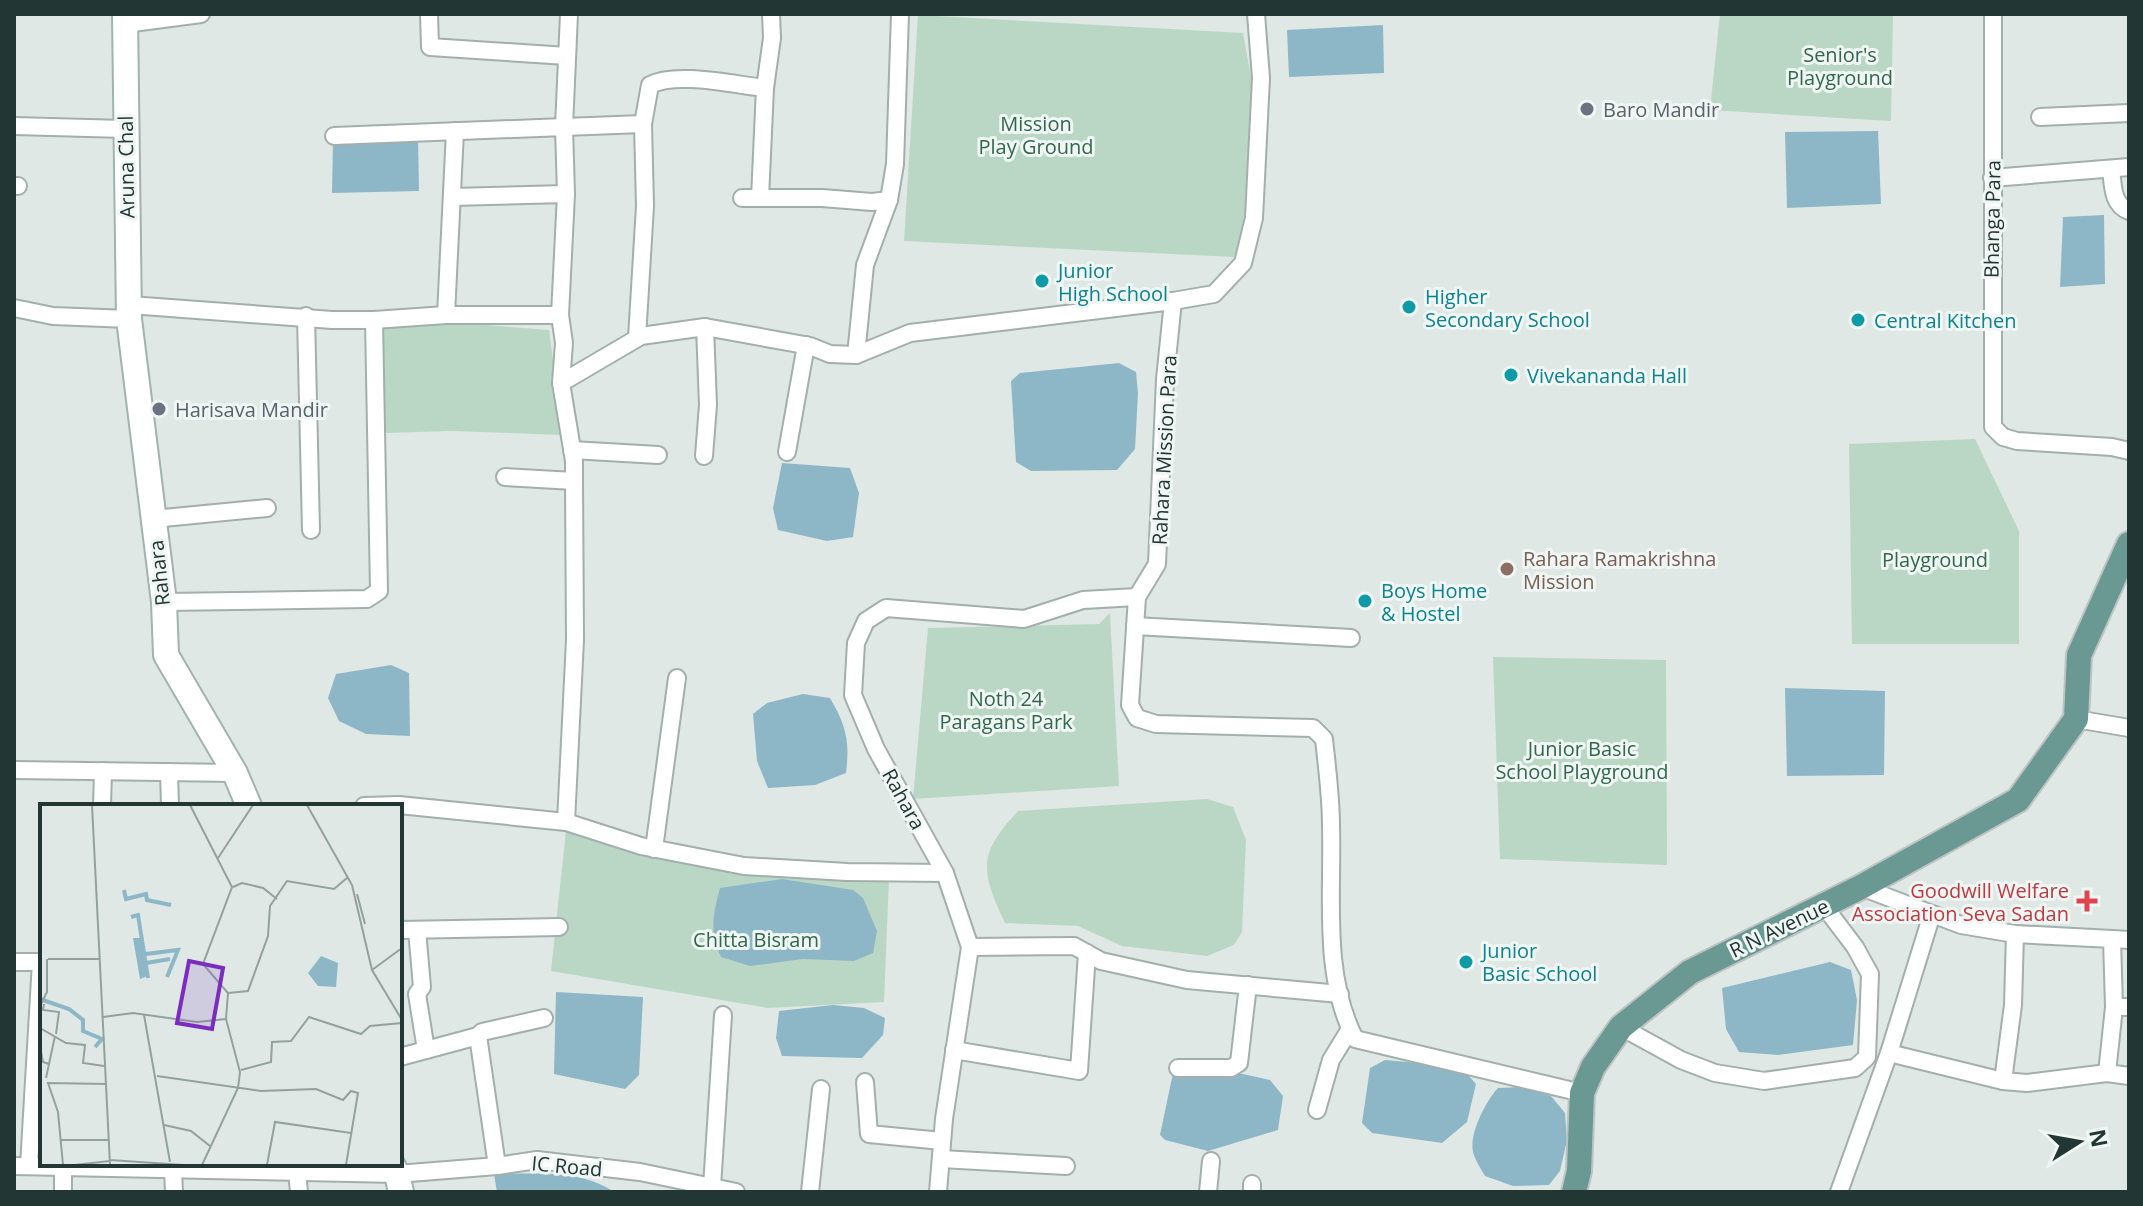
<svg xmlns="http://www.w3.org/2000/svg" width="2143" height="1206" font-family="'Open Sans',sans-serif">
<style>
.park{fill:#bad7c6}
.water{fill:#8db7c7}
.lines{fill:none;stroke-linecap:round;stroke-linejoin:round}
.street-casing{stroke:#a3afac;stroke-width:20}
.secondary-casing{stroke:#a0b3ae;stroke-width:28}
.primary-casing{stroke:#bdc3c2;stroke-width:28}
.street{stroke:#fff;stroke-width:16}
.secondary{stroke:#fff;stroke-width:24}
.primary{stroke:#699992;stroke-width:24}
.worship-dot{fill:#6b7280;stroke:#eff6f3;stroke-width:3}
.culture-dot{fill:#0f9aa8;stroke:#eff6f3;stroke-width:3}
.education-dot{fill:#8d6e63;stroke:#eff6f3;stroke-width:3}
.health-dot{fill:#e0444e;stroke:#eff6f3;stroke-width:3}
.labels{text-anchor:middle;dominant-baseline:central;stroke-width:6;stroke-linejoin:round;paint-order:stroke}
.park-label{font-size:20px;fill:#32684d;stroke:#eff6f3}
.worship-label{font-size:20px;fill:#5b616d;stroke:#eff6f3;text-anchor:start}
.street-label{font-size:20px;fill:#223633;stroke:#eff6f3}
.culture-label{font-size:20px;fill:#0d838f;stroke:#eff6f3;text-anchor:start}
.education-label{font-size:20px;fill:#785e54;stroke:#eff6f3;text-anchor:start}
.health-label{font-size:20px;fill:#be3a42;stroke:#eff6f3;text-anchor:end}
.inset-river{fill:none;stroke:#8db7c7;stroke-width:4}
.inset-road{fill:none;stroke:#93a19e;stroke-width:2}
.view{fill:#7b2cbf;fill-opacity:0.15;stroke:#7b2cbf;stroke-width:4}
.inset-edge{fill:none;stroke:#223633;stroke-width:4}
</style>
<rect width="100%" height="100%" fill="#dfe8e5"/>
<g class="park">
<path d="M1720 14H1893L1891 121 1710 110Z"/>
<path d="M918 15 1243 33 1252 83 1247 223 1234 257 904 241Z"/>
<path d="M449 322 549 330 563 435 451 431 384 433 380 326Z"/>
<path d="M1975 439 2019 531V644H1852L1849 444Z"/>
<path d="M1110 613 1119 786 913 799 928 628 1099 624Z"/>
<path d="M1493 657 1666 660 1667 865 1500 859Z"/>
<path d="M1207 799 1233 807 1246 840 1242 932 1234 945 1207 956 1122 946 1078 926 1005 923C980 870 978 854 1018 811Z"/>
<path d="M566 830 639 852 889 878 884 1002 768 1008 551 971Z"/>
</g>
<g class="water">
<path d="M1383 25 1384 73 1289 77 1287 30Z"/>
<path d="M1878 131 1881 204 1787 208 1785 132Z"/>
<path d="M418 137 419 191 332 193 333 140Z"/>
<path d="M2104 215 2105 284 2060 287 2063 217Z"/>
<path d="M1119 363 1136 372 1138 393 1135 449 1117 470 1031 471 1016 462 1011 381 1020 373Z"/>
<path d="M782 463 850 468 859 493 853 537 827 541 778 530 773 508Z"/>
<path d="M391 665 409 673 410 736 366 734 339 721 328 698 336 674Z"/>
<path d="M1785 688 1885 691 1884 775 1787 776Z"/>
<path d="M803 694 830 698C846 725 850 742 846 773L815 785 768 788 757 761 753 714 767 703Z"/>
<path d="M782 879 853 890 863 898 877 931 873 953 854 961 803 959 750 966 721 957C709 932 713 914 720 888Z"/>
<path d="M1830 962 1851 970 1857 1000 1853 1045 1778 1055 1739 1052 1726 1029 1722 988Z"/>
<path d="M556 992 643 997 639 1075 625 1089 554 1074Z"/>
<path d="M833 1005 864 1008 885 1018 883 1035 862 1058 782 1056 776 1038 779 1011Z"/>
<path d="M1385 1060 1461 1067 1476 1084 1467 1122 1442 1143 1372 1133 1362 1123 1370 1068Z"/>
<path d="M1173 1073 1243 1074 1270 1080 1283 1096 1278 1130 1208 1151 1165 1140 1160 1135Z"/>
<path d="M1521 1087 1551 1096 1565 1113 1567 1140 1560 1171 1549 1185 1513 1186 1485 1176C1481 1169 1475 1160 1473 1152 1469 1133 1486 1101 1498 1088Z"/>
<path d="M494 1174C532 1174 578 1169 611 1190L610 1192H497Z"/>
</g>
<g class="lines">
<g class="street-casing">
<g id="street">
<path d="M429 14 430 47 567 56"/>
<path d="M569 14 564 127 643 124"/>
<path d="M1256 14 1261 78 1254 218 1243 263 1214 294 1173 301 1165 379 1157 564 1137 597 1130 705 1137 718 1156 724 1313 728 1324 739C1327 768 1331 797 1331 826 1333 895 1322 975 1355 1039L1582 1093"/>
<path d="M1993 14V427L2003 437 2017 441 2112 447 2129 451"/>
<path d="M125 24 201 14"/>
<path d="M2040 117 2129 113"/>
<path d="M14 126 125 129"/>
<path d="M334 136 564 127 566 194 560 315"/>
<path d="M2111 169C2113 185 2112 205 2129 211"/>
<path d="M1992 178 2129 167"/>
<path d="M14 186H18"/>
<path d="M452 197 566 194"/>
<path d="M742 198H822L872 202 889 200"/>
<path d="M760 198 765 88 772 38 771 14"/>
<path d="M130 305 332 320H374L446 315H560L564 343 561 383 574 461V481L575 640 566 822"/>
<path d="M14 308 53 316 129 319"/>
<path d="M446 315 455 131"/>
<path d="M306 316 311 530"/>
<path d="M637 338 645 206 643 124 650 85C676 71 735 85 765 88"/>
<path d="M856 355 865 265 889 200 895 164 900 14"/>
<path d="M561 383 641 336 705 327 810 346 830 354 856 355 910 333 1173 301"/>
<path d="M572 450 658 455"/>
<path d="M787 452 806 345"/>
<path d="M704 456 708 405 705 327"/>
<path d="M505 477 574 481"/>
<path d="M153 519 267 508"/>
<path d="M164 602 367 599 379 591 374 320"/>
<path d="M1135 626 1351 638"/>
<path d="M2076 719 2129 728"/>
<path d="M14 770 235 773"/>
<path d="M169 772 170 806"/>
<path d="M102 806 103 771"/>
<path d="M364 806 399 805 566 822 641 846 744 866 847 872 945 873 876 749 853 695 856 643 866 621 886 608 1024 619 1083 600 1137 597"/>
<path d="M654 849 677 678"/>
<path d="M1861 887 1961 925 2015 934 2112 939 2114 1007"/>
<path d="M400 930 559 927"/>
<path d="M417 930 422 987 417 994 426 1050"/>
<path d="M2112 939 2129 940"/>
<path d="M970 947 1074 946 1101 961 1187 980 1340 994"/>
<path d="M14 962H42"/>
<path d="M2129 1007H2114L2107 1073 2129 1076"/>
<path d="M1621 1027 1681 1060 1715 1073 1764 1081 1855 1068 1867 1057 1870 974 1855 947 1824 906"/>
<path d="M478 1036 497 1166"/>
<path d="M954 1050 1079 1071 1087 953"/>
<path d="M1889 1053 2003 1081 2027 1083 2107 1073"/>
<path d="M400 1057 478 1036 482 1032 544 1018"/>
<path d="M1178 1068H1231L1239 1063 1248 985"/>
<path d="M2003 1081 2013 1005 2015 934"/>
<path d="M865 1082 869 1134 942 1141"/>
<path d="M1317 1110 1331 1060 1350 1029"/>
<path d="M941 1159 1066 1166"/>
<path d="M14 1166 397 1174 497 1166 537 1160 640 1172 736 1192"/>
<path d="M29 1166 41 962"/>
<path d="M63 1168V1192"/>
<path d="M173 1170 174 1192"/>
<path d="M297 1172 299 1192"/>
<path d="M712 1187 723 1015"/>
<path d="M810 1192 821 1089"/>
<path d="M938 1192 944 1119 970 947 945 873"/>
<path d="M1208 1192 1211 1161"/>
<path d="M1252 1192V1184"/>
<path d="M1839 1192 1889 1053 1932 914"/>
</g>
</g>
<g class="secondary-casing">
<g id="secondary">
<path d="M125 14 129 319 164 602 166 655 235 773 249 806"/>
<path d="M392 1164 397 1174 401 1192"/>
</g>
</g>
<g class="primary-casing">
<path id="primary" d="M1574 1192 1579 1171 1582 1093 1593 1067 1621 1027 1690 972 1861 887 2018 800 2076 719 2079 655 2129 544"/>
</g>
<use href="#street" class="street"/>
<use href="#secondary" class="secondary"/>
<use href="#primary" class="primary"/>
</g>
<g class="worship-dot">
<circle cx="1587" cy="109" r="8"/>
<circle cx="159" cy="409" r="8"/>
</g>
<g class="culture-dot">
<circle cx="1042" cy="281" r="8"/>
<circle cx="1409" cy="307" r="8"/>
<circle cx="1858" cy="320" r="8"/>
<circle cx="1511" cy="375" r="8"/>
<circle cx="1365" cy="601" r="8"/>
<circle cx="1466" cy="962" r="8"/>
</g>
<circle class="education-dot" cx="1507" cy="569" r="8"/>
<path class="health-dot" d="M2083 889h8v8h8v8h-8v8h-8v-8h-8v-8h8z"/>
<g class="labels">
<g class="park-label">
<text x="1840" y="54">Senior's<tspan x="1840" dy="23">Playground</tspan></text>
<text x="1036" y="123">Mission<tspan x="1036" dy="23">Play Ground</tspan></text>
<text x="1935" y="559">Playground</text>
<text x="1006" y="698">Noth 24<tspan x="1006" dy="23">Paragans Park</tspan></text>
<text x="1582" y="748">Junior Basic<tspan x="1582" dy="23">School Playground</tspan></text>
<text x="756" y="939">Chitta Bisram</text>
</g>
<g class="worship-label">
<text x="1603" y="109">Baro Mandir</text>
<text x="175" y="409">Harisava Mandir</text>
</g>
<g class="street-label">
<text transform="translate(126 167) rotate(-91)">Aruna Chal</text>
<text transform="translate(1992 219) rotate(-89)">Bhanga Para</text>
<text transform="translate(1164 450) rotate(-87)">Rahara Mission Para</text>
<text transform="translate(159 573) rotate(-96)">Rahara</text>
<text transform="translate(904 799) rotate(61)">Rahara</text>
<text transform="translate(1779 928) rotate(-26)">R N Avenue</text>
<text transform="translate(567 1166) rotate(5)">IC Road</text>
</g>
<g class="culture-label">
<text x="1058" y="270">Junior<tspan x="1058" dy="23">High School</tspan></text>
<text x="1425" y="296">Higher<tspan x="1425" dy="23">Secondary School</tspan></text>
<text x="1874" y="320">Central Kitchen</text>
<text x="1527" y="375">Vivekananda Hall</text>
<text x="1381" y="590">Boys Home<tspan x="1381" dy="23">&amp; Hostel</tspan></text>
<text x="1482" y="950">Junior<tspan x="1482" dy="23">Basic School</tspan></text>
</g>
<g class="education-label">
<text x="1523" y="558">Rahara Ramakrishna<tspan x="1523" dy="23">Mission</tspan></text>
</g>
<g class="health-label">
<text x="2069" y="890">Goodwill Welfare<tspan x="2069" dy="23">Association Seva Sadan</tspan></text>
</g>
</g>
<g transform="translate(40 804)">
<rect width="362" height="362" fill="#dfe8e5"/>
<path d="M101 134 107 172 100 175 93 134ZM281 152 298 159 296 183 278 182 268 169Z" fill="#8db7c7"/>
<path class="inset-river" d="M84 86 86 95 106 90 107 96 131 101M91 113 98 111 108 174M106 150 138 146 127 173M106 159 130 155M0 195 29 205 43 216V227L62 235 55 243"/>
<path class="inset-road" d="M52 1 70 361M150 1 192 83 163 160 188 189 186 215 200 268 198 284 162 361M267 1 312 81 332 166 362 216M178 54 213 1M193 83 202 79 223 84 237 95M317 90 325 120M8 155H60M332 166 362 144M188 189 208 187 228 132 230 102 247 77 294 85 307 74M4 200 3 206 19 208 16 230M0 202 7 188V155M104 211 130 358M63 213 93 209 157 218 186 215M0 224 26 239 45 241 43 259 64 262M0 242 3 258 9 260 6 274M9 260 15 232M201 266 231 258 232 238 251 237 269 213 321 230 330 222 362 219M117 272 221 287 276 285 303 296 311 287 318 289 306 361M124 321 151 327 170 342M20 336H68M70 356 144 361M23 361 18 308 8 279 67 280M34 361 70 357M227 361 235 318 311 329"/>
<path class="view" d="M149 157 183 164 172 225 137 219Z"/>
<rect width="362" height="362" class="inset-edge"/>
</g>
<rect width="2143" height="1206" fill="none" stroke="#223633" stroke-width="32"/>
<g transform="translate(2079 1142) rotate(79)" stroke="#eff6f3" stroke-width="6" paint-order="stroke">
<path d="M0-6L14 30L0 20L-14 30Z" fill="#223633"/>
<text y="-12" font-size="22" font-weight="bold" text-anchor="middle" fill="#223633">N</text>
</g>
</svg>
